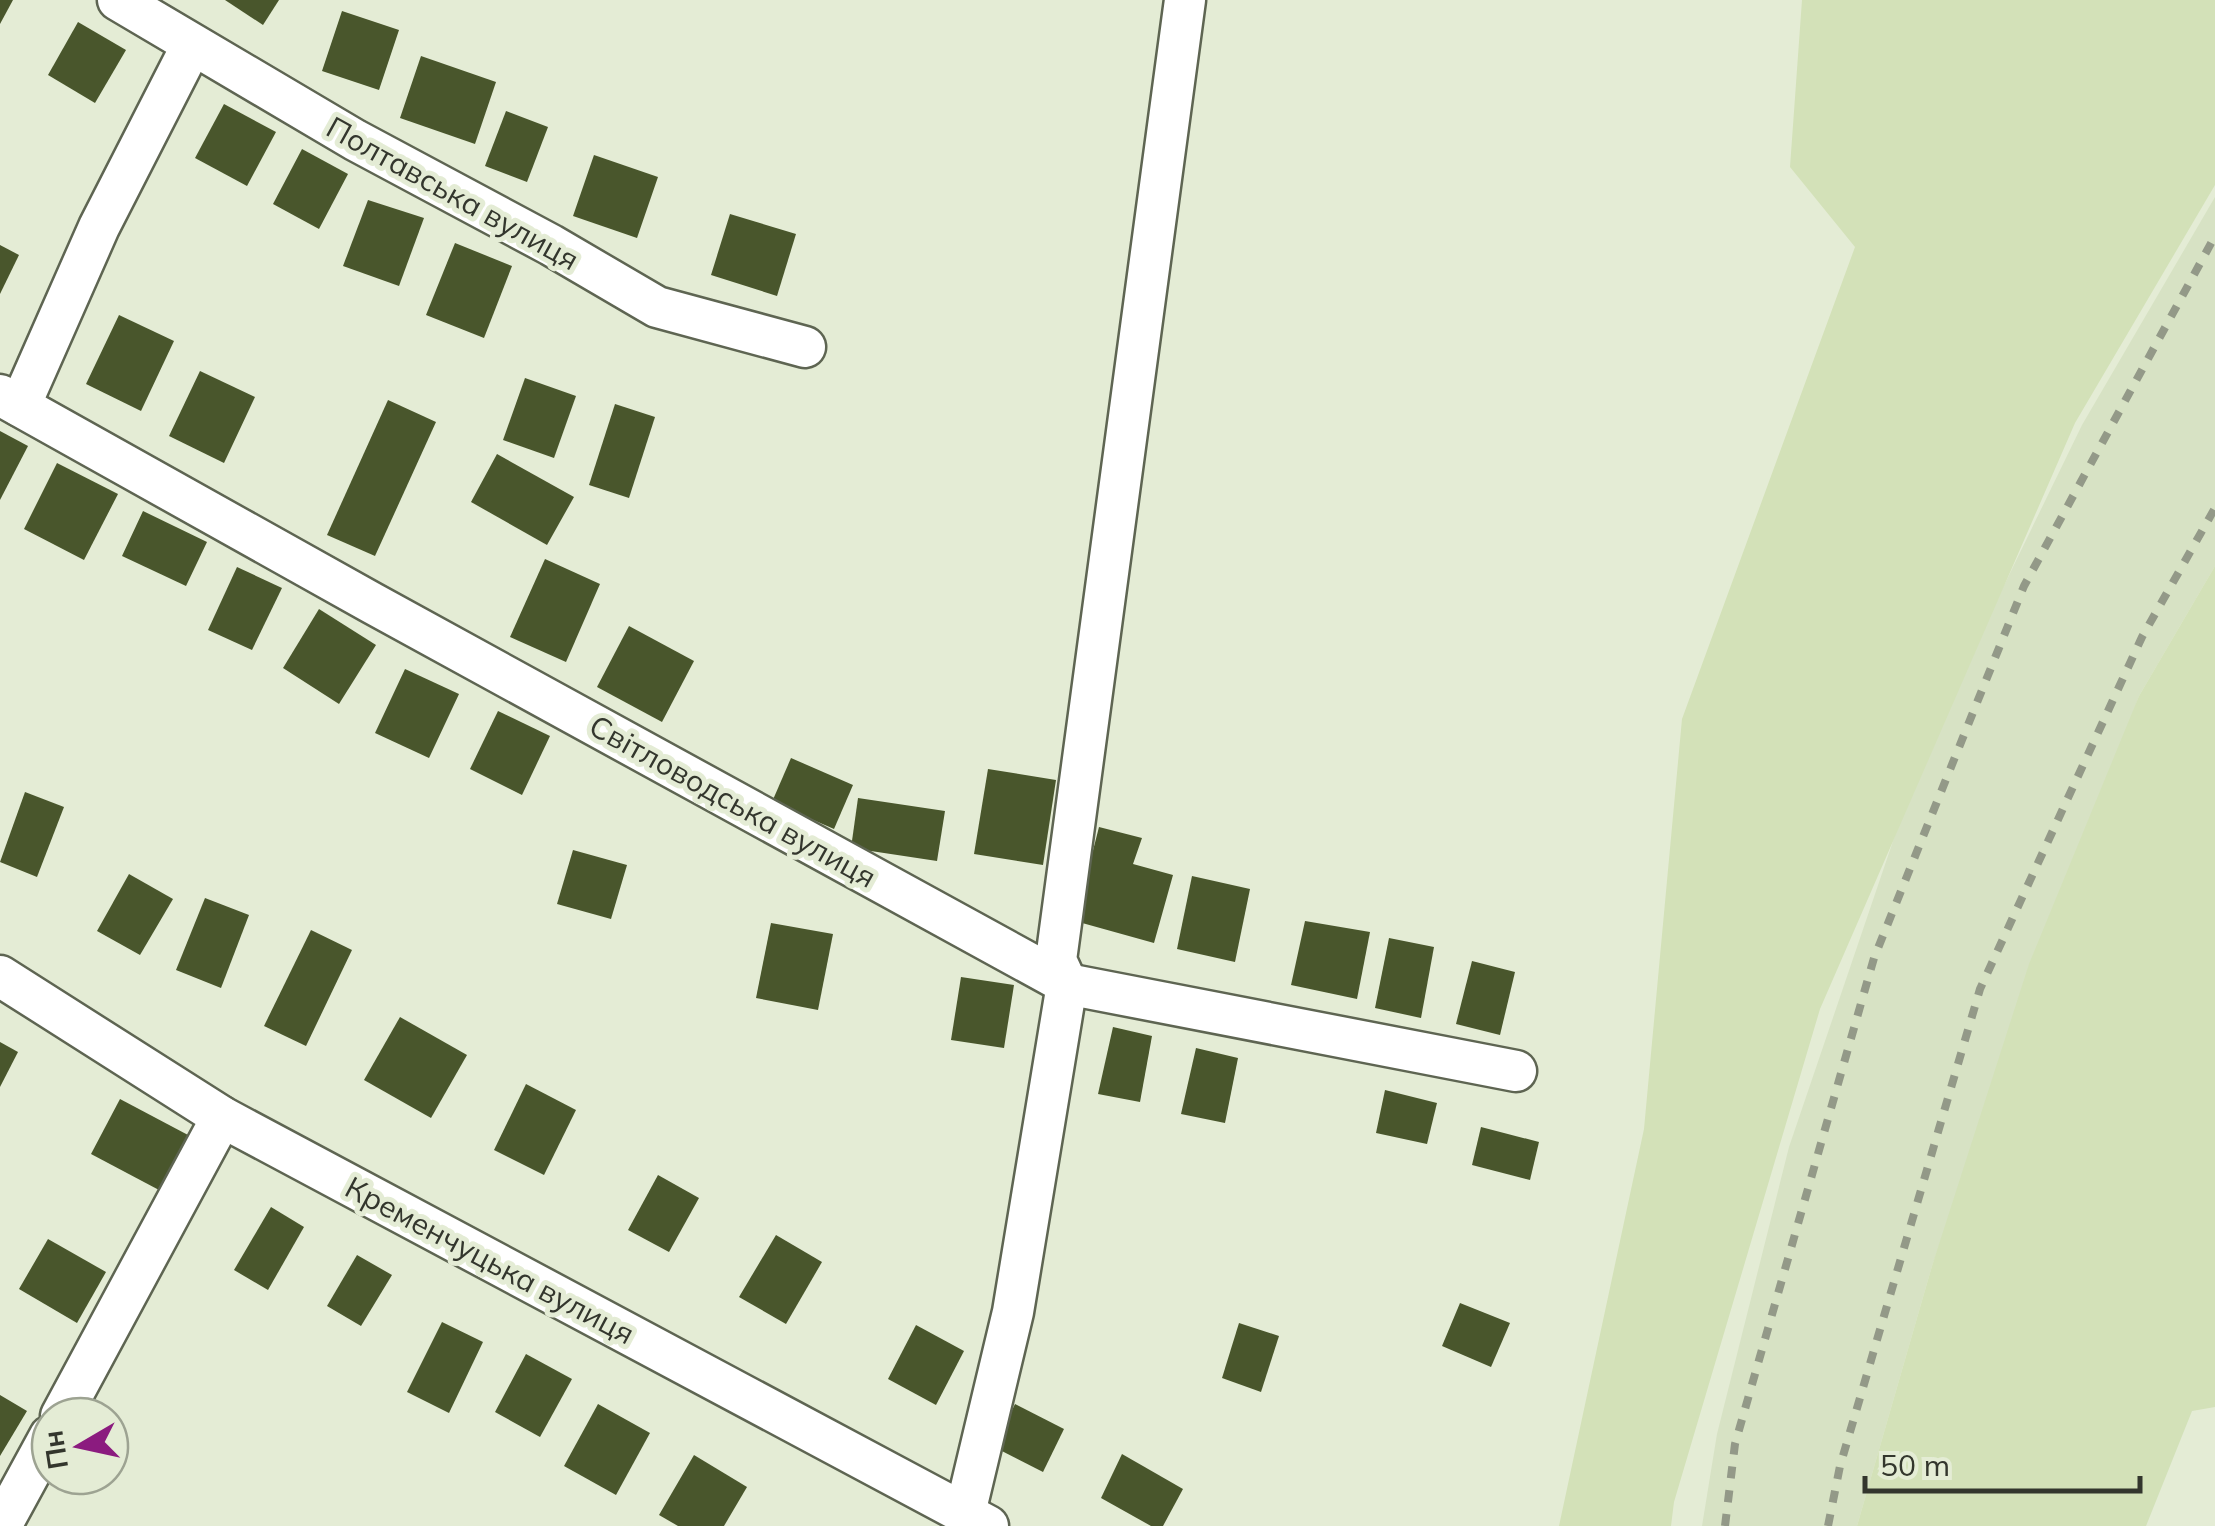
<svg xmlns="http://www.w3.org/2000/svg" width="2215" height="1526" font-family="Mulish,sans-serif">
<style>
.built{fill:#d7e2c4}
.green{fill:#d3e1b8}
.building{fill:#49562c}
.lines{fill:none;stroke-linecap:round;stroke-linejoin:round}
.minor-casing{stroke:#5e6552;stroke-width:45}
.minor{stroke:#fff;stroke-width:40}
.rail{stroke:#939988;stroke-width:8;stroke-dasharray:12 12;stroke-linecap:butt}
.labels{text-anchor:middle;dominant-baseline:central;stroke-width:10;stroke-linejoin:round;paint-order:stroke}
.street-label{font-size:30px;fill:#33362d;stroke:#e4ecd5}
</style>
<rect width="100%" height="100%" fill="#e4ecd5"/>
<path class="built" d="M2215 197V566L2139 696 1932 1266 1857 1526H1702L1717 1434 1789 1147 1924 750 2082 425Z"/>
<g class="green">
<path d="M1802 0H2215V185L2075 423 1820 1009 1674 1502 1671 1526H1559L1644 1129 1682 719 1855 247 1790 167Z"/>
<path d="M2215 566V1407L2192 1411 2146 1526H1857L1932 1266 2029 964 2139 696Z"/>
</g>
<g class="building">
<path d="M0 0H13L0 24Z"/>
<path d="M225 0H279L263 25Z"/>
<path d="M342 11 399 30 379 90 322 71Z"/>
<path d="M78 22 126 50 95 103 48 75Z"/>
<path d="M421 56 496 82 475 144 400 118Z"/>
<path d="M224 104 276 132 247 186 195 158Z"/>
<path d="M506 111 548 127 527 182 485 166Z"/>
<path d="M302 149 348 174 319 229 273 204Z"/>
<path d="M594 155 658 177 637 238 573 216Z"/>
<path d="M368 200 424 218 399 286 343 266Z"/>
<path d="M730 214 796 234 777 296 711 275Z"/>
<path d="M455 243 512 266 484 338 426 315Z"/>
<path d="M0 245 19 255 0 294Z"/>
<path d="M119 315 174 341 141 411 86 384Z"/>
<path d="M200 371 255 397 224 463 169 436Z"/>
<path d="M525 378 576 396 554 458 503 440Z"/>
<path d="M388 400 436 422 375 556 327 535Z"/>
<path d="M615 404 655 417 629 498 589 485Z"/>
<path d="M0 431 28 446 0 500Z"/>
<path d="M497 454 574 497 547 545 471 502Z"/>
<path d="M57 463 118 494 84 560 24 529Z"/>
<path d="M143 511 207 542 186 586 122 556Z"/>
<path d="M545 559 600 584 566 662 510 637Z"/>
<path d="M237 567 282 588 252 650 208 630Z"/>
<path d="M319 609 376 645 339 704 283 668Z"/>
<path d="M629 626 694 661 662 722 597 687Z"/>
<path d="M405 669 459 694 429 758 375 733Z"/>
<path d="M498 711 550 736 522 795 470 769Z"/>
<path d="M791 758 853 785 834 829 772 802Z"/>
<path d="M988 769 1056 780 1043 865 974 854Z"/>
<path d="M25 792 64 807 37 877 0 862Z"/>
<path d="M858 798 945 811 937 861 851 848Z"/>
<path d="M1099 827 1142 838 1133 864 1173 875 1154 943 1075 921Z"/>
<path d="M573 850 627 865 611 919 557 904Z"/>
<path d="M129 874 173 899 140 955 97 931Z"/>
<path d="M1192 876 1250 889 1235 962 1177 949Z"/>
<path d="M205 898 249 915 221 988 176 970Z"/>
<path d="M1305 921 1370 932 1357 999 1291 985Z"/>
<path d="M771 923 833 934 818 1010 756 998Z"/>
<path d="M311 930 352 950 306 1046 264 1026Z"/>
<path d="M1389 938 1434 947 1421 1018 1375 1008Z"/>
<path d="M1472 961 1515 972 1500 1035 1456 1024Z"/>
<path d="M961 977 1014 985 1004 1048 951 1040Z"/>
<path d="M400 1017 467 1055 431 1118 364 1080Z"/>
<path d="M1113 1027 1152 1036 1140 1102 1098 1094Z"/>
<path d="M0 1042 18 1052 0 1087Z"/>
<path d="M1196 1048 1238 1058 1225 1123 1181 1114Z"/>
<path d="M526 1084 576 1110 544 1175 494 1150Z"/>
<path d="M1385 1090 1437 1103 1427 1144 1376 1133Z"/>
<path d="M120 1099 188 1135 159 1190 91 1154Z"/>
<path d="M1481 1127 1539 1142 1530 1180 1472 1165Z"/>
<path d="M658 1175 699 1198 669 1252 628 1230Z"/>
<path d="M271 1207 304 1227 268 1290 234 1270Z"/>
<path d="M776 1235 822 1262 786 1324 739 1297Z"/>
<path d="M48 1239 106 1272 77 1323 19 1289Z"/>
<path d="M357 1255 392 1275 361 1326 327 1306Z"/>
<path d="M1460 1303 1510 1323 1491 1367 1442 1346Z"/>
<path d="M442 1322 483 1342 449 1413 407 1392Z"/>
<path d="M1239 1323 1279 1336 1261 1392 1222 1378Z"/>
<path d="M916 1325 964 1351 936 1405 888 1379Z"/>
<path d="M526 1354 572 1379 540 1437 495 1412Z"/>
<path d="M0 1395 27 1411 0 1456Z"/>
<path d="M598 1404 650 1433 616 1495 564 1466Z"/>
<path d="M1015 1404 1064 1429 1043 1472 994 1447Z"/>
<path d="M1122 1454 1183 1489 1163 1526H1151L1101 1498Z"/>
<path d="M694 1455 747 1487 724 1526H678L659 1515Z"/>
</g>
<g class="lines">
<g class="minor-casing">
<g id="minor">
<path d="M118 0 355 140 551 245 657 307 805 347"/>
<path d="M0 395 372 603 1067 984 1516 1071"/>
<path d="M20 406 99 227 192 45"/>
<path d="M0 976 222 1117 988 1526"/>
<path d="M61 1416 222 1117"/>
<path d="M965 1513 1013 1312 1067 984 1056 960 1185 0"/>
<path d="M1 1526 50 1436"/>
</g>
</g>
<use href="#minor" class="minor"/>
<g class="rail">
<path d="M1725 1526 1735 1444 1874 958 2024 586 2215 236"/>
<path d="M1828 1526 1840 1466 1980 989 2142 637 2215 508"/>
</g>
</g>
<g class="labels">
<g class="street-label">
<text transform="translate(453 193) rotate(29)">Полтавська вулиця</text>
<text transform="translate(733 801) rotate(29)">Світловодська вулиця</text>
<text transform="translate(490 1260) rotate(28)">Кременчуцька вулиця</text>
</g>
</g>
<g transform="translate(80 1446) rotate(261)"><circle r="48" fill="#e4ecd5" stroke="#9da392" stroke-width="2.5"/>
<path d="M0-8L18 38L0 25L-18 38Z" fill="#8b1b7f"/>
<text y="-15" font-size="28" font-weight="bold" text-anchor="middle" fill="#33362d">Пн</text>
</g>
<path d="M1865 1476v15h275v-15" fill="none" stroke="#33362d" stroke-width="5"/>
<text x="1880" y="1476" font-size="30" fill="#33362d" stroke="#e4ecd5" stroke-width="8" paint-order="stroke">50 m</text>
</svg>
